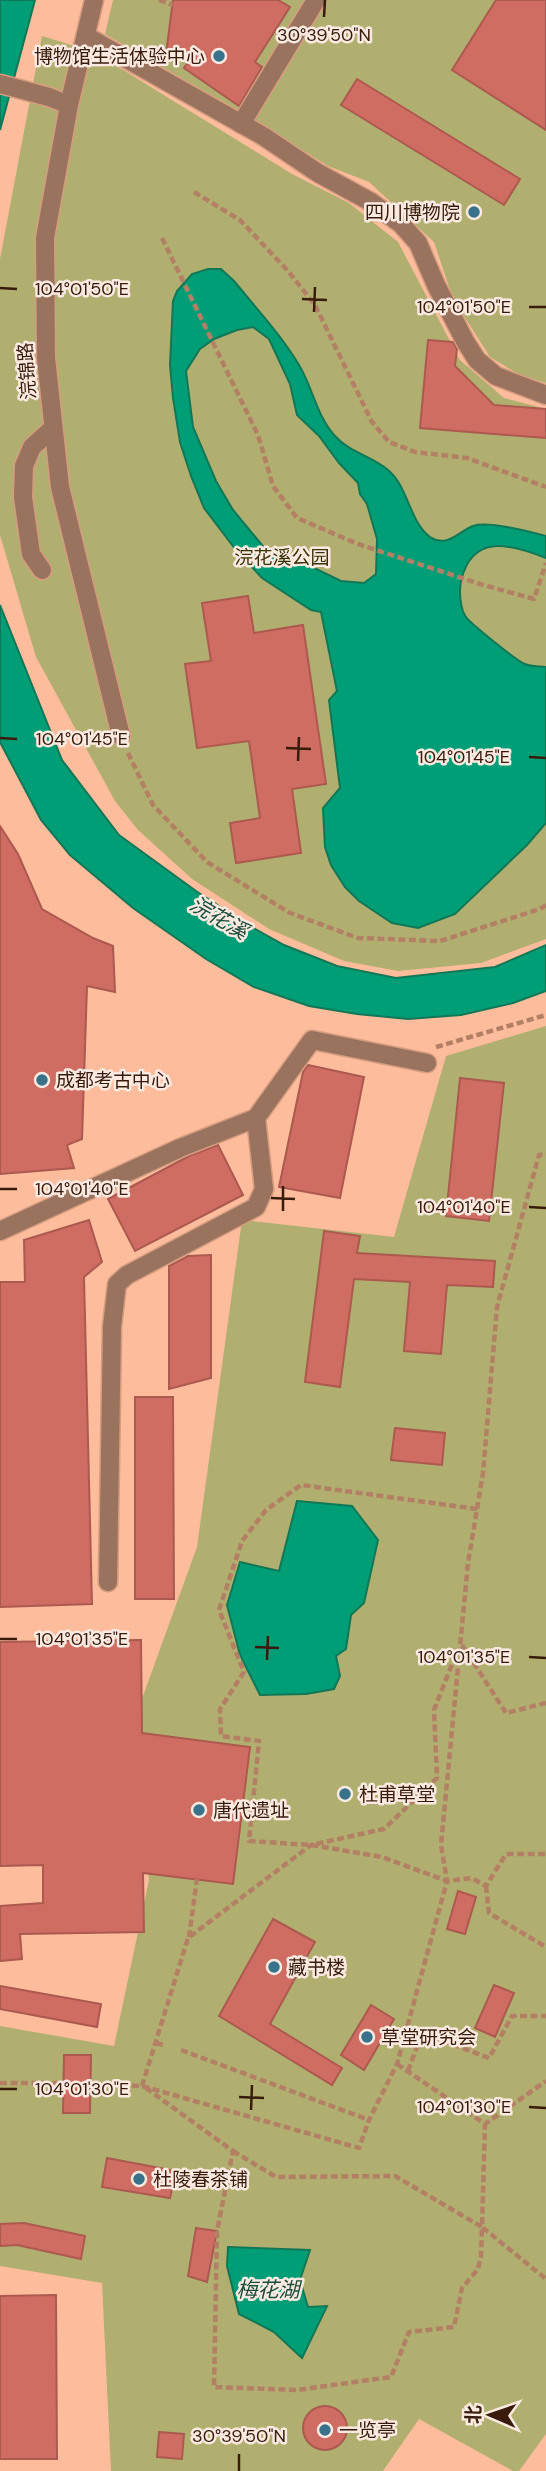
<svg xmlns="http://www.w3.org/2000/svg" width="546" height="2471" font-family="'DM Sans','Noto Sans SC',sans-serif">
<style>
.green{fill:#b1af6f}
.water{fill:#009e76;stroke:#117756;stroke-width:2;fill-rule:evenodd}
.building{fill:#d06d63;stroke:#ac5950;stroke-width:2}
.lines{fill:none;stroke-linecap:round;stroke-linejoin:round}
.minor-casing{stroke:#d69c7f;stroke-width:21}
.path{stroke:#b37f65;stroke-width:4.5;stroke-dasharray:7 3.5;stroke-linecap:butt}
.minor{stroke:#9a735f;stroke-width:18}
.ticks{fill:none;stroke:#391b0b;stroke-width:2.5}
.poi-dot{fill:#38738b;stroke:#fbeae1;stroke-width:2.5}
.labels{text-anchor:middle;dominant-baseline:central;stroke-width:5;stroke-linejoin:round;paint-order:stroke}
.poi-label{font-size:19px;fill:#391b0b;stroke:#fbeae1;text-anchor:start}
.street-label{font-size:19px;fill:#391b0b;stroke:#fbeae1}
.park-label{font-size:19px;fill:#363406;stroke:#fbeae1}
.water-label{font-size:21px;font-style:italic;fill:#1a4d3c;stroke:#fbeae1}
.ticks-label{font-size:18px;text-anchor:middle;fill:#391b0b;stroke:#fbeae1;stroke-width:5;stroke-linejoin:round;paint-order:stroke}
</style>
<rect width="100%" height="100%" fill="#fdbc9c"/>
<g class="green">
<path d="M113 0H546V383L518 374 490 357 453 299 434 242 369 182 328 166 261 124 105 34Z"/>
<path d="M42 36 94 52 292 174 349 203 398 242 460 360 504 398 546 409V939L481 963 398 971 344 961 269 929 192 879 138 830 115 801 36 657 0 535V259Z"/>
<path d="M546 1026V2434L519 2471H513L419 2419 383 2471H111L102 2283 0 2266V2026L114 2046 149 1880 139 1707 197 1547 242 1220 394 1237 446 1056Z"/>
</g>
<g class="water">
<path d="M0 0H35L0 130Z"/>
<path d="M208 269H221L234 281C256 308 281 335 299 365 313 388 316 415 335 436 350 453 372 456 388 470 408 486 410 523 430 537 447 548 458 532 473 526 487 521 531 532 546 536V558C510 544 472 533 461 581 459 591 460 609 466 617 470 623 518 662 525 664 531 667 540 666 546 667V823L527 845 455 914 418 928 392 923 359 901 345 887 331 865 325 847 323 808 340 788 329 700 337 691 321 612 311 610 262 578 236 550 204 508 191 476 180 442 173 398 170 365 173 301 177 291 192 274ZM253 327 269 339 290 384 297 415 319 436 339 463 358 483 360 494 367 504 377 539 376 574 364 583 341 581 308 565 285 562 271 556 233 510 216 481 193 427 186 371 200 349 214 339 237 330Z"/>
<path d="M0 605 62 760 119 835 196 891 248 925 284 945 337 966 396 978 495 967 546 945V991L513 1003 461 1015 408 1019 357 1014 309 1006 254 987 206 959 133 908 70 855 41 820 0 742Z"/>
<path d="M297 1501 352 1506 378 1540 364 1603 351 1615 346 1649 336 1656 340 1676 334 1689 306 1694 260 1695 240 1655 227 1605 240 1562 279 1571Z"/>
<path d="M228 2247 310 2250 300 2280 308 2307 327 2306 302 2358 274 2332 239 2314 227 2266Z"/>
</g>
<g class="building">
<path d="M173 0H278L290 7 255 62 262 67 239 106 184 68 191 58 166 54Z"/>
<path d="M496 0H546V130L452 70Z"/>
<path d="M357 79 520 179 504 205 341 105Z"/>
<path d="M428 340 453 342 457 349 455 366 494 405 546 409V438L420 428Z"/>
<path d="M248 596 254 633 303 625 326 784 292 789 301 853 236 863 230 823 260 818 249 741 197 748 185 664 211 661 202 603Z"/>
<path d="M0 826 18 854 42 909 93 938 113 946 115 992 87 986 82 1139 67 1145 74 1168 0 1174Z"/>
<path d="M308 1065 364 1077 340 1198 279 1187 303 1072Z"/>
<path d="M460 1078 504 1083 489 1221 446 1216Z"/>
<path d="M218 1145 243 1195 135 1251 108 1199 189 1156Z"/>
<path d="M89 1220 102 1262 84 1277 92 1604 0 1607V1282H25L24 1240Z"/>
<path d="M324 1231 360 1236 357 1253 495 1261 493 1287 447 1285 441 1354 404 1351 410 1282 354 1279 340 1387 305 1382Z"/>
<path d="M211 1255V1378L169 1389V1266L188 1256Z"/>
<path d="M135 1397H173L174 1599H135Z"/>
<path d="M395 1428 445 1433 442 1465 391 1460Z"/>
<path d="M141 1640 142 1733 250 1747 233 1884 143 1873 144 1932 20 1934 22 1959 0 1961V1906L43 1903V1865L0 1866V1642Z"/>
<path d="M458 1891 476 1897 465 1934 447 1929Z"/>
<path d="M273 1919 315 1942 270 2024 342 2068 332 2085 219 2016Z"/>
<path d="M494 1985 514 1993 495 2037 475 2028Z"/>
<path d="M0 1986 101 2004 97 2027 0 2009Z"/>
<path d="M371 2005 394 2019 364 2070 341 2055Z"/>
<path d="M64 2055H91L90 2113H63Z"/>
<path d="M107 2158 176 2171 170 2198 102 2187Z"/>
<path d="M24 2223 85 2236 81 2259 17 2245 0 2246V2224Z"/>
<path d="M196 2228 217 2231 207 2282 188 2276Z"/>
<path d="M56 2295 57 2459H0V2296Z"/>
<circle cx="325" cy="2428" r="22"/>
<path d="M159 2432 184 2434 182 2459 157 2457Z"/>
</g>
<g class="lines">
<g class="minor-casing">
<g id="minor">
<path d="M94 0 69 105 45 238 46 358 60 487 121 736"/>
<path d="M86 36 263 136 318 173 371 202 401 224 418 243 436 285 465 341 477 360 496 376 546 395"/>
<path d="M0 84 49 97 69 105"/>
<path d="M241 124 316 0"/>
<path d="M42 570 31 554 23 497 24 466 32 447 53 428"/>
<path d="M0 1231 180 1148 256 1118 312 1040 427 1063"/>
<path d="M108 1582 112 1326 117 1284 127 1275 256 1207 264 1189 256 1118"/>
</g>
</g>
<g class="path">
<path d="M159 0 173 5"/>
<path d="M194 192 240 220 288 271 315 305 372 422 389 442 415 452 467 458 546 487"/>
<path d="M162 238 258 435 273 486 297 518 358 544 480 584 534 599 546 563"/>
<path d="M128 753 153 805 207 862 290 913 358 938 440 941 540 909 546 905"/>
<path d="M436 1047 546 1015"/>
<path d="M477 1509 301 1485 266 1510 242 1541 219 1610 244 1672 220 1709 221 1736 259 1741 249 1841 311 1845 382 1857 447 1881 472 1878 486 1886 506 1854H546"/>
<path d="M462 1645 506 1713 546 1703"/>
<path d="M486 1886 489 1913 546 1947"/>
<path d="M189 1937 197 1879"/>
<path d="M156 2043 164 2045"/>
<path d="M181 2050 369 2120"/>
<path d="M397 2064 485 2124 546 2081"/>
<path d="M408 2071 422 2033 489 2058 512 2016H546"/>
<path d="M0 2083H64"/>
<path d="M90 2084 142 2086 359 2148 369 2120 397 2064 447 1881 441 1845 468 1563 483 1473 497 1307 539 1155 546 1154"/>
<path d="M142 2086 188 1938 311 1845 384 1829 437 1778 434 1710 458 1649"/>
<path d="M146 2088 233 2151 217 2231 214 2387 297 2390 391 2377 409 2332 454 2327 462 2288 478 2269 481 2256 482 2227 546 2279"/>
<path d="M233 2151 276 2177 395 2176 482 2227 485 2124"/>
</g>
<use href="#minor" class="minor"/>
</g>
<path class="ticks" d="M324 17 325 0M0 288 17 289M302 299 327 300M529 307H546M314 312 315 287M0 738 17 739M286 748 311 749M529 757 546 758M298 761 299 737M0 1189H17M271 1198 295 1199M529 1207 546 1208M283 1211V1186M0 1639H17M255 1647 279 1648M529 1657 546 1658M267 1660 268 1636M0 2089H17M239 2097 264 2098M529 2107 546 2108M251 2110 252 2085M239 2471V2454"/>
<g class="poi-dot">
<circle cx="219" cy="56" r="7"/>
<circle cx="474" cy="212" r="7"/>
<circle cx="42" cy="1080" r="7"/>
<circle cx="345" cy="1794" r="7"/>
<circle cx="199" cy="1810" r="7"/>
<circle cx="274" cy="1967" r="7"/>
<circle cx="367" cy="2037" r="7"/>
<circle cx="139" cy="2179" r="7"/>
<circle cx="325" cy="2430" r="7"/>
</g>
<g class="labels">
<g class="poi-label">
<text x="205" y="56" text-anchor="end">博物馆生活体验中心</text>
<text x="460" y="212" text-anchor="end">四川博物院</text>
<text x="56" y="1080">成都考古中心</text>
<text x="359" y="1794">杜甫草堂</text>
<text x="213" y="1810">唐代遗址</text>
<text x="288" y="1967">藏书楼</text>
<text x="381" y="2037">草堂研究会</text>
<text x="153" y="2179">杜陵春茶铺</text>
<text x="339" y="2430">一览亭</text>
</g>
<g class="street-label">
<text transform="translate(27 371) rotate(-94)">浣锦路</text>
</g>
<g class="park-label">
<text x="282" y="557">浣花溪公园</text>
</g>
<g class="water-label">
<text transform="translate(219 918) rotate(30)">浣花溪</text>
<text x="268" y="2290">梅花湖</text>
</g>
</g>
<g class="ticks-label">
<text x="324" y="41">30°39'50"N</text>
<text x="82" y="295">104°01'50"E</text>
<text x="464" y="313">104°01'50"E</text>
<text x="82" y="745">104°01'45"E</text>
<text x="464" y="763">104°01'45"E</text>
<text x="82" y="1195">104°01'40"E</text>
<text x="464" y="1213">104°01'40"E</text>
<text x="82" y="1645">104°01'35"E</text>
<text x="464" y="1663">104°01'35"E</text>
<text x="82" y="2095">104°01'30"E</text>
<text x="464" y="2113">104°01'30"E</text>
<text x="239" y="2442">30°39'50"N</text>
</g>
<g transform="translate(490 2415) rotate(272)" stroke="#fbeae1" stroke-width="5" paint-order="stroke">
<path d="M0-5L12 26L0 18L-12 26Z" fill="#391b0b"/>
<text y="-10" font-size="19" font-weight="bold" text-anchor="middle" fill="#391b0b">北</text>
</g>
</svg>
